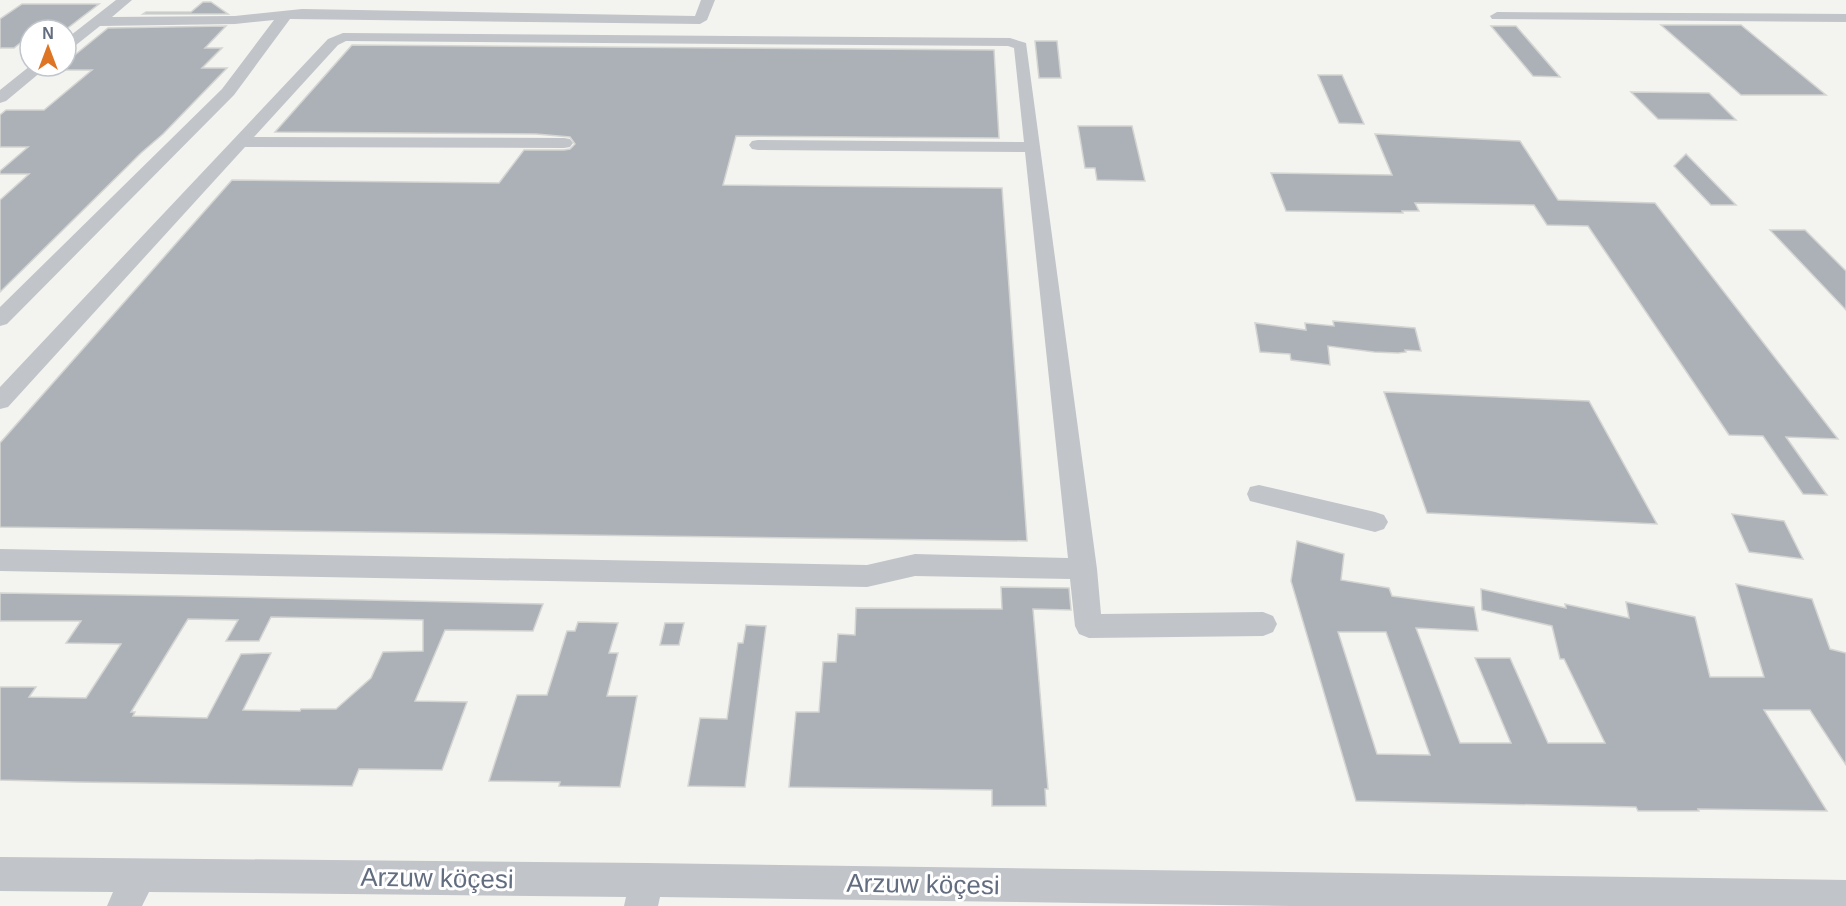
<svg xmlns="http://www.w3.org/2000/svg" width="1846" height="906" font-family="Arial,sans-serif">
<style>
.building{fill:#acb1b7;stroke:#d4d5d2;stroke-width:1.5;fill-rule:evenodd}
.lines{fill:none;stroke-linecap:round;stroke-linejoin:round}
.minor{fill:#c1c4c8;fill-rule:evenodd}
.labels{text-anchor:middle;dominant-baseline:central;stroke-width:6;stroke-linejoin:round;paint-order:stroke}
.near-street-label{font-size:26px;fill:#636d80;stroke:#fff}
</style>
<rect width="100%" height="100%" fill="#f3f4ef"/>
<g class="building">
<path d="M203 2H211L228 14H143L146 12H191Z"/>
<path d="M22 4H99L65 30H30V35L14 48H0V19Z"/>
<path d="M1661 25H1741L1826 95H1741Z"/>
<path d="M226 26 205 48H222L202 68H227L163 134 141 153 0 292V200L29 174H0V171L28 147H0V115L6 110H44L92 70H57L66 66V63L76 54 108 28Z"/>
<path d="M1491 26H1516L1560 77 1533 76Z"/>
<path d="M1035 41H1057L1061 78H1039Z"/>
<path d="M352 45 994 50 999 138 736 136 723 185 1002 188 1027 541 0 527V443L232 180 499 183 524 150H564L570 149 575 144 570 137 536 134 275 132Z"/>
<path d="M1318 75H1342L1364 124 1339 123Z"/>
<path d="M1631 92 1709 93 1736 120 1658 119Z"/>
<path d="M1078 126H1132L1145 181 1097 180 1095 168H1085Z"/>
<path d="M1375 134 1520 141 1558 200 1655 203 1838 439 1786 437 1827 495 1803 494 1763 436 1729 435 1588 226 1547 225 1534 205 1415 203 1419 211H1402L1403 213 1286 211 1271 173 1392 175Z"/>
<path d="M1686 154 1736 205H1711L1674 166Z"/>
<path d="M1770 230H1805L1846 271V310Z"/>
<path d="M1333 321 1415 328 1421 351 1405 350 1406 352 1398 353 1374 352 1328 346 1330 365 1291 360 1290 354 1260 352 1255 323 1306 330 1305 323 1334 326Z"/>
<path d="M1384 392 1589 401 1657 524 1427 513Z"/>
<path d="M1732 514 1784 521 1803 559 1749 552Z"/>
<path d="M1297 541 1344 554 1341 580 1389 588 1392 596 1474 607 1478 631 1416 628 1460 743H1511L1475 658H1510L1548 743H1605L1564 659H1560L1552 626 1482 610 1481 589 1566 608 1565 604 1629 618 1626 602 1695 617 1710 677H1764L1736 584 1812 599 1830 649 1846 653V765L1810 710H1764L1827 811 1698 809 1699 811H1638L1636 807 1356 801 1291 581ZM1338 632H1386L1430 755 1377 754Z"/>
<path d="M1001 587 1069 588 1071 610 1033 609 1048 789H1045L1046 806H992V790L789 787 796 712H819L823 662H836L838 634 855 635 856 608 1002 609Z"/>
<path d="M0 593 184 596 543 604 533 631 445 630 415 701 467 702 442 770 359 769 352 786 74 782 0 780V687H36L29 697 86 698 121 644 66 643 81 621H0ZM271 617 423 620V651L383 652 371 678 336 709H301L300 711 243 710 271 653 241 654 207 718 133 716 135 712H131L188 619 238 620 226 641H259Z"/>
<path d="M578 622 618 623 609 653H618L607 696H637L620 787 559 786 560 782 489 781 517 695H547L567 631H575Z"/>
<path d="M665 623H684L679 645H660Z"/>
<path d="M746 625 766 626 745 787 688 786 700 718 727 719 738 643H743Z"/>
</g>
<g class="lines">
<g class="minor">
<path d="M116 0H132L112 17 235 16 302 9 695 16 701 0H715L707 20 700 24 290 19 234 95 7 324 0 326V307L222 89 274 20 235 24 100 26 71 49 66 50V39Z"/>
<path d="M1497 12 1846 14V22L1492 19 1490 16Z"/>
<path d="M343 33 1010 38 1026 43 1097 569 1101 614 1263 612 1273 616 1277 624 1273 632 1263 636 1089 638 1079 634 1075 626 1070 579 915 576 867 587 0 571V549L867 565 915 554 1068 558 1025 152 758 150 752 149 749 145 752 141 758 140 1024 142 1014 48 1008 46 346 41 338 45 254 137 564 138 570 139 573 143 570 147 564 148 245 147 8 407 0 409V387L328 39Z"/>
<path d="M30 66H48L6 101 0 103V90Z"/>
<path d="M1259 485 1375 512 1384 515 1388 522 1384 529 1375 532 1250 501 1247 494 1250 487Z"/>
<path d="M0 857 646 863 1846 880V906H1292L660 897 658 906H624L626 897 149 892 142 906H107L113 892 0 891Z"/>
</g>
</g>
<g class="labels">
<g class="near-street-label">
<text transform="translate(437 878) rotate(1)">Arzuw köçesi</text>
<text transform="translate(923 884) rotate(1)">Arzuw köçesi</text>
</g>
</g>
<g transform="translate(48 48)"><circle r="28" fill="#ffffff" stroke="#c1c5cc" stroke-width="1.5"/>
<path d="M0-4.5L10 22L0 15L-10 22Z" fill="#de7525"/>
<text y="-9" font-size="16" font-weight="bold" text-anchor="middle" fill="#636d80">N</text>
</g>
</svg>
